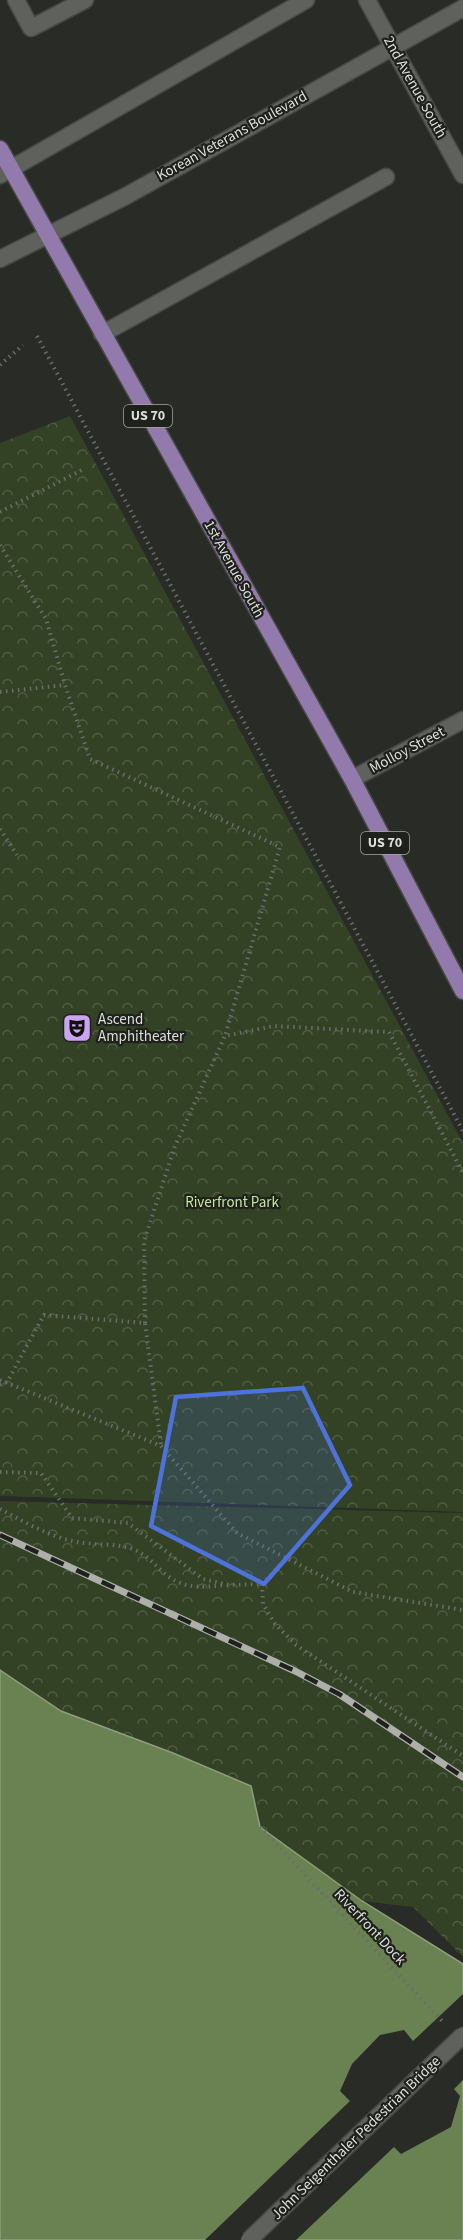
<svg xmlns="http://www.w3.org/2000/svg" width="463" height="2240" font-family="'Source Sans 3',sans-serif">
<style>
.park{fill:url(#park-crowns)}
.water{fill:#6a8251;stroke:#8c9e7b;stroke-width:1.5}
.pier{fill:#282b26}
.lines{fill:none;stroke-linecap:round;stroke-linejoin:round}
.service-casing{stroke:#464844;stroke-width:19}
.minor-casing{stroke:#464844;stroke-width:19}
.tertiary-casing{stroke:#464844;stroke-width:19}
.secondary-casing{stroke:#464844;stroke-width:19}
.primary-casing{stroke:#464844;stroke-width:19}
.path{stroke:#6b6e6a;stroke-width:4;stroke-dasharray:1.5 4.5;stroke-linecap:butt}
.service{stroke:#5e615c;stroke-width:16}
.minor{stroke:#5e615c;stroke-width:16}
.tertiary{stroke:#5e615c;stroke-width:16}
.secondary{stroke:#5e615c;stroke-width:16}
.primary{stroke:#937aad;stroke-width:16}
.rail-casing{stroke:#adafab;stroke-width:7}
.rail{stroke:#1f211c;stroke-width:4.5;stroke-dasharray:14;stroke-linecap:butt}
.pedestrian-bridge-casing{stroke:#464844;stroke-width:19;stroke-linecap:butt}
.pedestrian-bridge{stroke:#5e615c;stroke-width:16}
.marked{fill:#4d72d9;fill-opacity:0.2;stroke:#4d72d9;stroke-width:4.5;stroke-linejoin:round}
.labels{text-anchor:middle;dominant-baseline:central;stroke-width:4.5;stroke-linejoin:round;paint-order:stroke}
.shield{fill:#1f211c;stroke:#a4a6a2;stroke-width:1.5}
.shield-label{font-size:14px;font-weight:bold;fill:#dddfdc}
.street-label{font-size:15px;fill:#dddfdc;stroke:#1f211c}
.poi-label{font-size:15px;fill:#dddfdc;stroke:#1f211c;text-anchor:start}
.park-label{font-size:15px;fill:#c3e79d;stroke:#1f211c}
</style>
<defs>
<pattern id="park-crowns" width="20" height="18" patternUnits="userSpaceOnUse" patternTransform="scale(1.5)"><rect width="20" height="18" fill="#334125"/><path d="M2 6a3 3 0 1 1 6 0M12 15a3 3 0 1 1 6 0" fill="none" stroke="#505c44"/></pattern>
</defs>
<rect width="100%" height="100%" fill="#282b26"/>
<g class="park">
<path d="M70 416 463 1143V1512L0 1496V443Z"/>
<path d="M0 1501 463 1513V1957L413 1907 362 1901 0 1673Z"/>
</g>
<path class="water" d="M0 1670 61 1711 173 1753 251 1786 260 1827 362 1901 463 1964V2240H0Z"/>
<path class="pier" d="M463 1994V2080L454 2089 460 2096 451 2127 401 2154 394 2147 296 2240H205L350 2101 340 2091 352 2064 380 2035 404 2030 413 2041Z"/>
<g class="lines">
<g class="service-casing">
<g id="service">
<path d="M16 0 31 28 85 0"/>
<path d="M102 334 386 177"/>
</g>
</g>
<g class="minor-casing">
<path id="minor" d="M352 779 463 720"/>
</g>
<g class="tertiary-casing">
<path id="tertiary" d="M367 0 463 175"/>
</g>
<g class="secondary-casing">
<g id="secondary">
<path d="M0 175 306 0"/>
<path d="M0 259 126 196 463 8"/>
</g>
</g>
<g class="primary-casing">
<path id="primary" d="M0 149 352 779 463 991"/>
</g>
<g class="path">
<path d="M37 336 463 1131"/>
<path d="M0 365 23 345"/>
<path d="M0 512 82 470"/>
<path d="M0 545 46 619 65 685"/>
<path d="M0 692 65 685 90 759 280 847 225 1036"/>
<path d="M0 829 17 855"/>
<path d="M145 1323 144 1241 175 1146 225 1036 274 1026 389 1032 463 1173"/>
<path d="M0 1380 161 1446 237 1533 353 1592 463 1610"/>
<path d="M0 1385 7 1382 44 1315 145 1323 161 1445"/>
<path d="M0 1472 41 1473 72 1518 128 1523 203 1579 229 1585 262 1584"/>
<path d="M0 1509C23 1521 46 1535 72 1541 93 1546 115 1542 135 1550 146 1555 153 1563 161 1570 180 1589 200 1588 225 1585"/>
<path d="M262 1584 263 1604 275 1624 296 1645 463 1756"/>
<path d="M262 1584 287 1558"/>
<path d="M260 1827 442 2021"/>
</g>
<use href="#service" class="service"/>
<use href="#minor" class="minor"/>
<use href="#tertiary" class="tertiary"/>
<use href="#secondary" class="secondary"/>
<use href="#primary" class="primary"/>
<g class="rail-casing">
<path id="rail" d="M0 1535 295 1671 339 1694 463 1777"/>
</g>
<use href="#rail" class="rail"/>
<g class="pedestrian-bridge-casing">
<path id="pedestrian-bridge" d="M249 2240 463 2035"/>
</g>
<use href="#pedestrian-bridge" class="pedestrian-bridge"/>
</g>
<path class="marked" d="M303 1388 350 1485 264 1584 151 1526 176 1397Z"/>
<defs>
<g id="theatre-square" transform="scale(1.5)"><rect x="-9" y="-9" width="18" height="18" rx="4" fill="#c8a5ee" stroke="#1f211c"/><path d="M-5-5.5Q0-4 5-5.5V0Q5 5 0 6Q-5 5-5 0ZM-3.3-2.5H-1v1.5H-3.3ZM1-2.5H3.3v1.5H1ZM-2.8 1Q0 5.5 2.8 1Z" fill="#111"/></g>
</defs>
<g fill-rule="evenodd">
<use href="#theatre-square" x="77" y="1028"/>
</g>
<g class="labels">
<g class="shield">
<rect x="124" y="405" width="48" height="22" rx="4.5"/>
<rect x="361" y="832" width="48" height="22" rx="4.5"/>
</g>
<g class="shield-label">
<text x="148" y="416">US 70</text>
<text x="385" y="843">US 70</text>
</g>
<g class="street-label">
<text transform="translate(415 87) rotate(61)">2nd Avenue South</text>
<text transform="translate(232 136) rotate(-29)">Korean Veterans Boulevard</text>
<text transform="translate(234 569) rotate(61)">1st Avenue South</text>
<text transform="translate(407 750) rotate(-28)">Molloy Street</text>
<text transform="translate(370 1927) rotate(47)">Riverfront Dock</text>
<text transform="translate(356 2138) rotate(-44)">John Seigenthaler Pedestrian Bridge</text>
</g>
<g class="poi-label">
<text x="98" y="1019">Ascend<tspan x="98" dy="17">Amphitheater</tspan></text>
</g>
<g class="park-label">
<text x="232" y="1202">Riverfront Park</text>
</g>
</g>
</svg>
